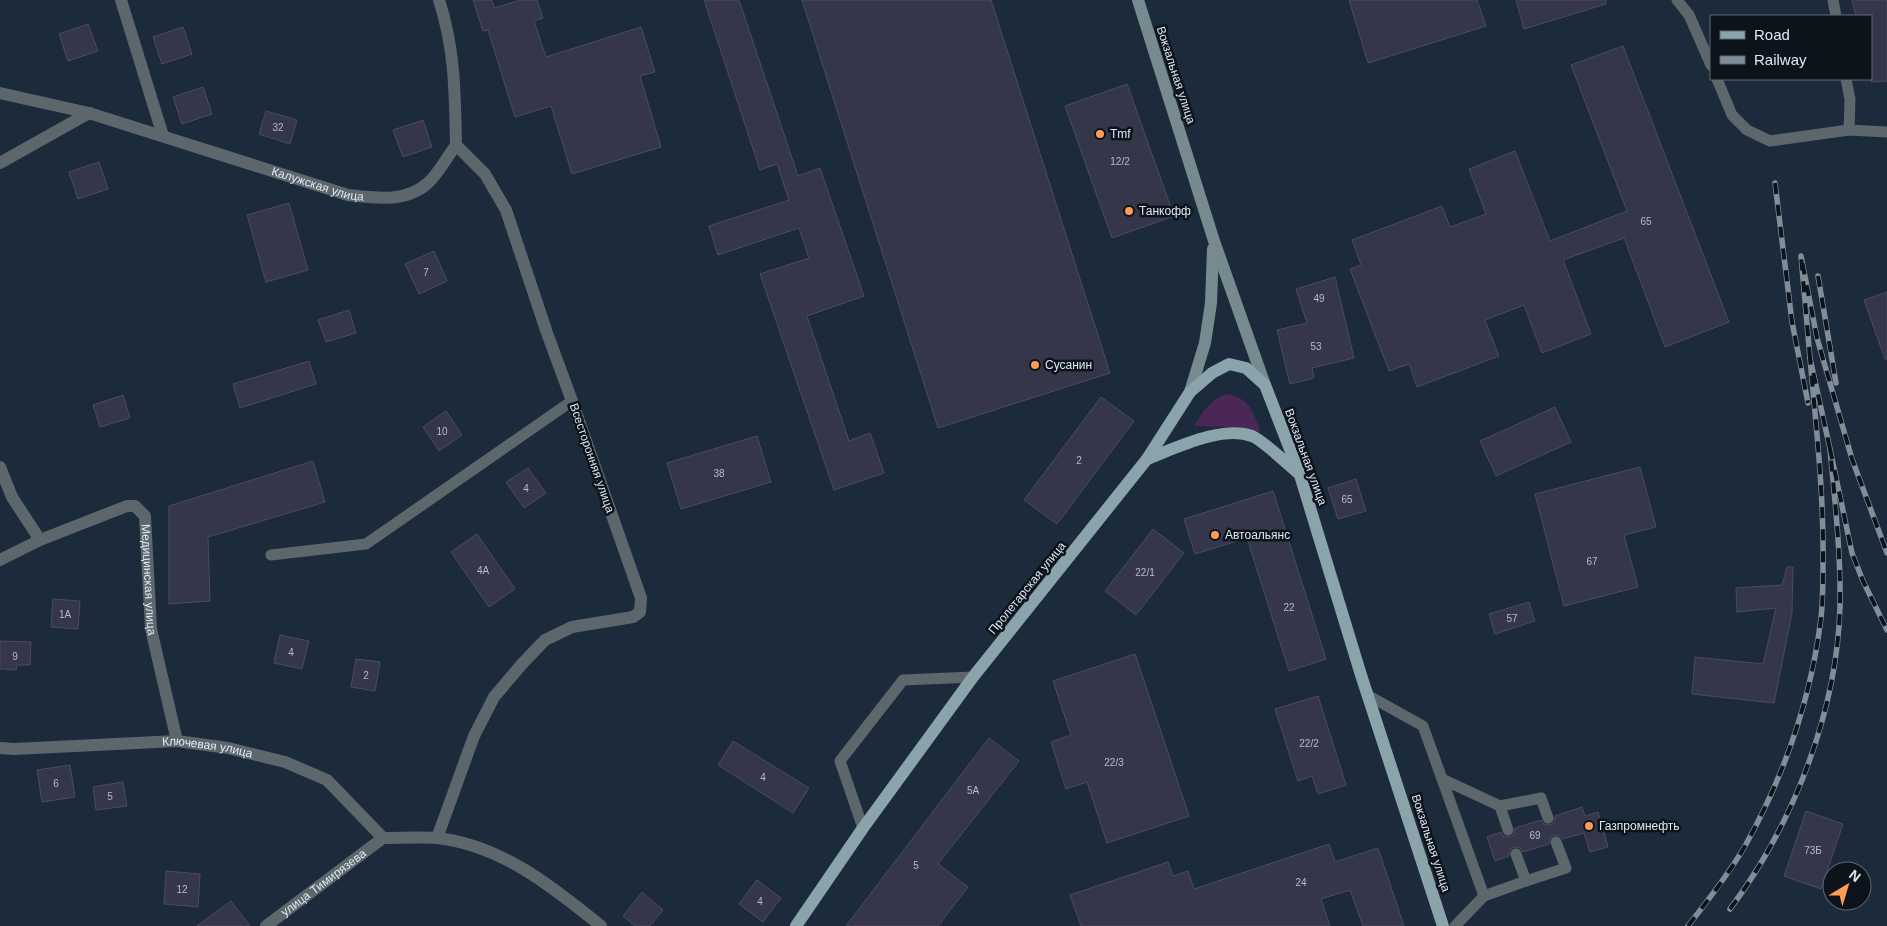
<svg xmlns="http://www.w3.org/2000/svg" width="1887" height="926" font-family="Helvetica,sans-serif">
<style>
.green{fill:#4a2756}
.building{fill:#36364b;stroke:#4b4b61}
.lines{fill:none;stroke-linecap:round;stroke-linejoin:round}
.service{stroke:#5b676b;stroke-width:11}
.minor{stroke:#5b676b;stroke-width:12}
.secondary{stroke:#768a90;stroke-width:12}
.primary{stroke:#8ba4ac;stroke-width:12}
.rail-casing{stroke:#808d9a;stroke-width:5.5}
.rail{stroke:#0c131a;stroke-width:4;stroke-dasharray:11;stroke-linecap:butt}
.poi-dot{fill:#fd9d55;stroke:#0c131a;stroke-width:2}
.labels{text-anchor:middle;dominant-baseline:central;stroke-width:5;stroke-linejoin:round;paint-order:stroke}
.number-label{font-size:10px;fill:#b4bcc9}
.street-label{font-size:12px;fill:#dee8f3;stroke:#0c131a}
.poi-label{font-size:12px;fill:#dee8f3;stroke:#0c131a;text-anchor:start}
</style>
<rect width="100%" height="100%" fill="#1c2b3b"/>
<path class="green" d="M1227 394C1248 397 1255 413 1260 432L1233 427 1194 426C1203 412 1210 399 1227 394Z"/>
<g class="building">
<path d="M473 0H492L494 8 520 0H537L543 18 534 21 546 57 641 27 655 72 640 76 661 147 572 174 551 106 515 117 488 30 483 31Z"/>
<path d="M704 0H739L798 176 820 168 864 296 807 316 849 441 870 433 884 473 834 490 760 274 809 258 799 228 718 255 709 226 789 200 777 164 760 170Z"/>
<path d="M802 0H991L1110 373 938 428Z"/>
<path d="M1349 0H1477L1486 26 1368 63Z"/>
<path d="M1516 0H1606V4L1524 29Z"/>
<path d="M1852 0H1887V81L1871 82V16H1856Z"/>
<path d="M88 24 98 51 68 61 59 34Z"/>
<path d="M183 27 192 54 162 64 153 37Z"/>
<path d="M1623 46 1729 322 1665 347 1624 238 1563 260 1591 334 1542 353 1524 305 1485 320 1499 356 1417 387 1409 364 1389 371 1350 269 1361 265 1352 240 1442 206 1450 227 1486 214 1469 169 1515 151 1550 241 1627 211 1571 65Z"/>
<path d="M1127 84 1174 216 1112 238 1065 106Z"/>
<path d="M203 87 212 114 182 124 173 97Z"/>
<path d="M266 111 297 120 290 144 259 134Z"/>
<path d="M423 120 432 147 403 157 393 130Z"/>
<path d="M99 162 108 189 78 199 69 172Z"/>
<path d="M289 203 308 270 266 282 247 215Z"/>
<path d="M434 251 447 281 419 294 405 264Z"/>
<path d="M1335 277 1354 358 1312 368 1314 378 1290 384 1277 330 1307 323 1296 289Z"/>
<path d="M1887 292V359H1885L1864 300Z"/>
<path d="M349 310 356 333 326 342 318 320Z"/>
<path d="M309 361 316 384 240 408 233 384Z"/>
<path d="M123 395 130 418 100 427 93 405Z"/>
<path d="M1101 397 1134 421 1057 524 1024 500Z"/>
<path d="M1555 407 1571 442 1496 476 1480 441Z"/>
<path d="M446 411 462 435 439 451 423 427Z"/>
<path d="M757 436 771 482 681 509 667 463Z"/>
<path d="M313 461 325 502 208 537 210 601 169 604V506Z"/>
<path d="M1640 467 1656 527 1624 535 1638 587 1564 606 1535 494Z"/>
<path d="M528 468 546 493 524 508 506 482Z"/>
<path d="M1356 479 1366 511 1338 519 1328 488Z"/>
<path d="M1273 491 1326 659 1289 671 1247 538 1195 554 1184 519Z"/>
<path d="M1153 529 1184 553 1136 615 1105 591Z"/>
<path d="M477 534 515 589 489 607 451 552Z"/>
<path d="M1787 567H1793L1792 613 1774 703 1692 694 1695 657 1763 664 1776 608 1737 612 1736 588 1782 585Z"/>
<path d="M53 599 80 601 78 629 51 627Z"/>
<path d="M1529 602 1535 621 1495 634 1489 614Z"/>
<path d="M280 635 309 641 302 669 274 663Z"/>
<path d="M0 641 31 642 30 665H17L16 670 0 669Z"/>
<path d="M1135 654 1189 816 1107 843 1087 782 1066 789 1051 742 1071 735 1053 681Z"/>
<path d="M356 659 380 662 375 691 351 687Z"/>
<path d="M1318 696 1346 785 1318 794 1312 776 1298 781 1275 709Z"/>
<path d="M989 738 1019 761 938 864 968 887 938 926H846Z"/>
<path d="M733 741 809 788 793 813 718 765Z"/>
<path d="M70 765 75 797 42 802 37 770Z"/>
<path d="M123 782 127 806 96 810 93 787Z"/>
<path d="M1582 807 1585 816 1598 812 1608 847 1590 852 1584 833 1563 839 1560 836 1554 835 1550 838 1549 844 1523 852 1520 848 1514 847 1510 850 1509 856 1495 861 1487 837 1501 832 1503 836 1510 837 1514 835 1515 828 1541 820 1544 824 1550 825 1554 822 1555 816Z"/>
<path d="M1806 811 1843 824 1821 889 1784 876Z"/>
<path d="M1329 844 1335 862 1378 848 1404 926H1363L1350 890 1321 899 1330 926H1081L1070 895 1168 862 1173 876 1188 871 1194 889Z"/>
<path d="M166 871 200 874 198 907 164 904Z"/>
<path d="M757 880 781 898 763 922 739 904Z"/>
<path d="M642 892 663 910 650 926H635L623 916Z"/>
<path d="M231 901 250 926H197Z"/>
</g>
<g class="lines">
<g class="service">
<path d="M1677 0 1689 15 1711 65"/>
<path d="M1833 0 1836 16"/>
<path d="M1717 79 1732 115 1747 130 1770 141 1849 130 1887 132"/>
<path d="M1846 79 1850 99 1849 130"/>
<path d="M271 555 366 544 572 401"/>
<path d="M1369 696 1423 726 1484 896 1455 926"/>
<path d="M1442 779 1500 806 1508 830"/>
<path d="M1500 806 1541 798 1548 818"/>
<path d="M863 828 840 761 903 680 973 677"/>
<path d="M1526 881 1566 868 1556 842"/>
<path d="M1484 896 1526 881 1516 854"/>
</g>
<g class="minor">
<path d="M121 0 163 136"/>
<path id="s1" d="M0 93 89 113 348 195C375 198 406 203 428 183 439 173 447 157 456 145"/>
<path d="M0 163 89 113"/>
<path d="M0 467 12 497 40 540"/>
<path id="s2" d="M0 560 40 540 127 506H135L145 516 151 629 177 741"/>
<path id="s3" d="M0 748 14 749 177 741 228 748 285 762 327 780 383 838"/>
<path d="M383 838C401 838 419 837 437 838 501 845 553 887 601 926"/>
<path d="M437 838 474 736 494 697 522 664 545 640 572 627 633 617 640 612 641 598 572 401 547 333 506 210 485 174 456 145C455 94 455 49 439 0"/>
<path id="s4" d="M266 926 383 838"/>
</g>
<g class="secondary">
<path d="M1138 0 1214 241 1265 385"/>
<path d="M1190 392 1205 343 1211 303 1213 249"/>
</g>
<g class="primary">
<path d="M1147 459C1176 448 1222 425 1252 436 1262 440 1289 465 1298 473"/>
<path d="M796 926 863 828 973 677 1147 459 1190 392 1212 373 1229 364 1246 368 1265 385 1300 475 1361 675 1443 926"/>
</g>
<g class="rail-casing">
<g id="rail">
<path d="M1775 183 1792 322 1808 403"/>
<path d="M1818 276 1836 383"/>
<path d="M1810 358 1801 256 1817 338 1852 459 1887 553"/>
<path d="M1730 909C1793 825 1837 712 1840 607 1841 554 1835 502 1830 449L1852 553 1863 581 1887 630"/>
<path d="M1688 926C1708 900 1729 874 1745 846 1784 776 1811 699 1821 618 1823 600 1823 580 1823 562 1824 494 1816 426 1810 358L1830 449"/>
</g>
</g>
<use href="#rail" class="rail"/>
</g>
<g class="poi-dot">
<circle cx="1100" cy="134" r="5"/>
<circle cx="1129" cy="211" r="5"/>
<circle cx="1035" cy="365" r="5"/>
<circle cx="1215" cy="535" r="5"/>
<circle cx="1589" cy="826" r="5"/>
</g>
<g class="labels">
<g class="number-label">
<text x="278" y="127">32</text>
<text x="1120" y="161">12/2</text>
<text x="1646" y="221">65</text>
<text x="426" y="272">7</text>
<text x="1319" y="298">49</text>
<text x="1316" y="346">53</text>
<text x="442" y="431">10</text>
<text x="1079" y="460">2</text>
<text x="719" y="473">38</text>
<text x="526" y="488">4</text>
<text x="1347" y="499">65</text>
<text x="1592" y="561">67</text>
<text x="483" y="570">4А</text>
<text x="1145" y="572">22/1</text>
<text x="1289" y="607">22</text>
<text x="65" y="614">1А</text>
<text x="1512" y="618">57</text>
<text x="291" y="652">4</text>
<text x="15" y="656">9</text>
<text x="366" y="675">2</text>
<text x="1309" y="743">22/2</text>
<text x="1114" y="762">22/3</text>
<text x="763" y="777">4</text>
<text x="56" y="783">6</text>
<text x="973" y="790">5А</text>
<text x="110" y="796">5</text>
<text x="1535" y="835">69</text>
<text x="1813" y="850">73Б</text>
<text x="916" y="865">5</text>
<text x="1301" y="882">24</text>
<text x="182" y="889">12</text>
<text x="760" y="901">4</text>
</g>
<g class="street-label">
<text transform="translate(1176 75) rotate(72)">Вокзальная улица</text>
<text stroke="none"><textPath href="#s1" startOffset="331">Калужская улица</textPath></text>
<text transform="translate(1306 457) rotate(70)">Вокзальная улица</text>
<text transform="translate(592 458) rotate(71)">Всесторонняя улица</text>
<text stroke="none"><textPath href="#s2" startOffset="224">Медицинская улица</textPath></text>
<text transform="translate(1027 588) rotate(-51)">Пролетарская улица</text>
<text stroke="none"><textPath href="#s3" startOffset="208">Ключевая улица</textPath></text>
<text transform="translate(1431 843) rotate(72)">Вокзальная улица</text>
<text stroke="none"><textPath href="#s4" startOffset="72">улица Тимирязева</textPath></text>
</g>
<g class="poi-label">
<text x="1110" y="134">Tmf</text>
<text x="1139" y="211">Танкофф</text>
<text x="1045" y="365">Сусанин</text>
<text x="1225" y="535">Автоальянс</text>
<text x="1599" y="826">Газпромнефть</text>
</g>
</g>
<rect x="1710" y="15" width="162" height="65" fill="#0c131a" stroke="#606871"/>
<rect x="1720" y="31" width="25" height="8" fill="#8ba4ac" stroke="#606871"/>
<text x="1754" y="40" font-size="15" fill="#dee8f3">Road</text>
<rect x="1720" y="56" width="25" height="8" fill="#808d9a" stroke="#606871"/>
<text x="1754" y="65" font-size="15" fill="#dee8f3">Railway</text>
<g transform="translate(1847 886) rotate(38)"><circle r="24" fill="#0c131a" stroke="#606871"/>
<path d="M0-4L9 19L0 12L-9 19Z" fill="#fd9d55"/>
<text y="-8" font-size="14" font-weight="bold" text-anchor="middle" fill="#dee8f3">N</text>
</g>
</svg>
